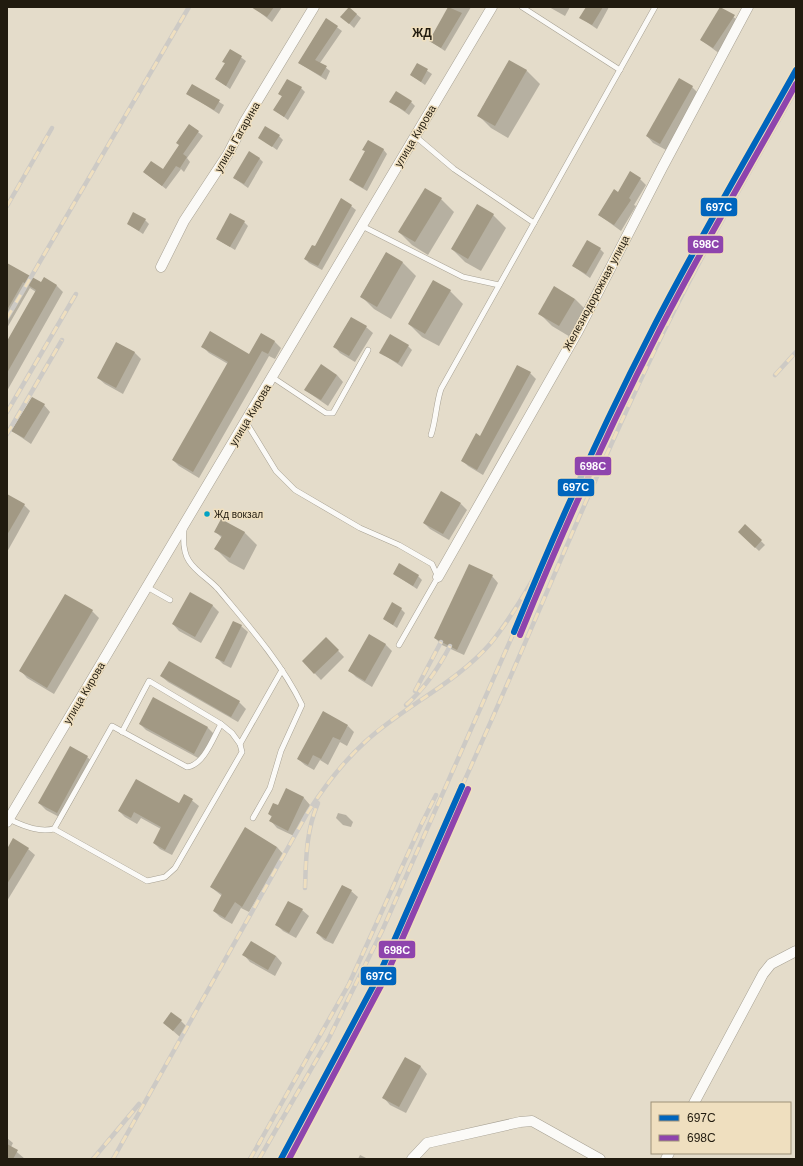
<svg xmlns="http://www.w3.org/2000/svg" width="803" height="1166" font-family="Helvetica,sans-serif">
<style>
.shadow{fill:#0003}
.building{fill:#a29984}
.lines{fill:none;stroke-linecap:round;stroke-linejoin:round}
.lane-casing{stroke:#a7a193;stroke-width:6}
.street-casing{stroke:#a7a193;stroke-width:11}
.lane{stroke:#fbfaf7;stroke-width:5}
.street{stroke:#fbfaf7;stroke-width:10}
.rail-casing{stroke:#cdcac5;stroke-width:4.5}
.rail{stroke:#efdfbf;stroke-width:3;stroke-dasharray:9;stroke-linecap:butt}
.rail-1-casing{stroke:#efdfbf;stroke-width:9}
.rail-2-casing{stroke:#efdfbf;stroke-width:9}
.rail-1{stroke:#0065bd;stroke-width:6}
.rail-2{stroke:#8e44ad;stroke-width:6}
.bus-dot{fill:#02a2c4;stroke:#efdfbf;stroke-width:1.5}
.labels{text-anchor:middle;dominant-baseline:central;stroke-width:3;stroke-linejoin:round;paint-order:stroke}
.bus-label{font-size:10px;fill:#211b0f;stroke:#efdfbf;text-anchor:start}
.street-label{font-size:11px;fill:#211b0f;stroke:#efdfbf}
.neighbourhood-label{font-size:12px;font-weight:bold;fill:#211b0f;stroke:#efdfbf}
.line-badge{stroke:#efdfbf;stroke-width:1.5}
.badge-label{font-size:11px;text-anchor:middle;font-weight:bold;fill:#fff}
</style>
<rect width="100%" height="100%" fill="#e4dcca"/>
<g class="shadow">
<path d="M253 7H282L272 22Z"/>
<path d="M449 7H471L445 51 430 41Z"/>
<path d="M549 7H570L565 16Z"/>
<path d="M587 7H609L597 29 581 18Z"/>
<path d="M349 8 361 18 354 28 342 17Z"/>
<path d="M721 8 740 22 720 54 701 40Z"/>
<path d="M326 19 342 31 320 63 330 71 326 80 299 63Z"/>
<path d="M231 50 246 61 230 89 216 79 226 64 224 62Z"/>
<path d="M509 61 527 71 540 84 508 138 491 128 478 115Z"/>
<path d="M417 64 432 74 425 85 411 75Z"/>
<path d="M192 85 224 105 219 114 187 93Z"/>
<path d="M692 87 698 93 666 150 653 143 647 136Z"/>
<path d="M301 88 305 92 288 120 275 110 283 97 279 94Z"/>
<path d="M391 102H411L415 106 409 115Z"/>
<path d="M189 125 203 136 187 158 190 162 184 172 181 169 166 189 144 172 163 171 180 145Z"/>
<path d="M279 136 283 140 277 150 259 137Z"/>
<path d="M383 149 387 154 367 191 355 184 351 180 366 152 364 150Z"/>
<path d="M259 158 263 162 248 188 234 178Z"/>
<path d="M640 179 646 185 634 205 636 206 621 231 599 215 618 193Z"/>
<path d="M441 199 454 212 428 255 412 245 399 232Z"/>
<path d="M351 206 356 210 322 270 309 263 305 259Z"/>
<path d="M493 215 506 228 481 271 465 262 452 249Z"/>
<path d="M145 220 149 224 143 234 128 224Z"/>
<path d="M244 222 248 226 235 250 217 239Z"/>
<path d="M600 249 604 253 590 278 573 266Z"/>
<path d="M386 253 403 263 416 276 391 319 374 309 361 296Z"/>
<path d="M7 270 41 284 44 279 57 286 63 292 7 391V343L36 292 30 288 7 328Z"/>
<path d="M450 291 463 304 439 346 422 337 409 324Z"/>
<path d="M575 299 588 312 572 338 552 326 539 313Z"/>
<path d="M351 318 366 327 373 333 355 362 340 353 334 346Z"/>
<path d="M262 334 275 342 281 348 275 359 269 356 199 478 179 466 173 460 228 364 209 353 202 346 250 355Z"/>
<path d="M117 343 135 353 141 359 123 394 105 384 98 378Z"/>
<path d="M408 346 412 350 402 367 380 352Z"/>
<path d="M530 373 536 379 483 475 468 466 462 460Z"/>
<path d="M337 375 343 382 328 406 305 390Z"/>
<path d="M44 405 50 412 31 444 12 431Z"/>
<path d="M7 495 24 505 30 511 7 552Z"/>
<path d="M461 504 467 510 449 540 430 529 424 523Z"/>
<path d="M745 526 765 545 759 551 739 532Z"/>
<path d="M216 532H244L257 545 244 570 229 562 216 549 222 538Z"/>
<path d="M394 574 418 576 422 580 417 589Z"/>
<path d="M492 576 498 583 464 655 442 645 435 638Z"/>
<path d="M65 595 92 611 99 618 54 694 27 678 21 671Z"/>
<path d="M212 605 219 612 201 643 179 631 173 624Z"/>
<path d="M401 609 405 613 397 628 384 619Z"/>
<path d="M241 626 248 632 231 668 223 664 217 658Z"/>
<path d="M370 636 386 645 392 651 372 687 356 677 350 671Z"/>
<path d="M326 638 344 657 321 680 303 661Z"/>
<path d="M161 676 239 702 246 709 238 722 168 682Z"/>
<path d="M140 724 208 728 214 734 200 759 146 730Z"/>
<path d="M348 726 354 732 347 746 340 742 328 765 320 760 314 770 305 765 298 759Z"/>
<path d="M87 757 94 763 63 819 46 810 39 803Z"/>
<path d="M286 790 304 798 310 805 294 836 277 828 271 821 272 817 269 814 278 806Z"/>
<path d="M185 795 199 806 172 855 160 849 154 843 161 829 141 818 137 824 125 817 119 811 179 805Z"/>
<path d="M338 813 346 815 353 822 351 827 343 825 336 818Z"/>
<path d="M277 847 283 854 249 912 241 908 232 924 220 917 214 911 222 896 211 887Z"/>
<path d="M28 849 35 855 7 901V851Z"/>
<path d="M351 891 358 897 333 944 324 940 317 933Z"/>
<path d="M302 910 309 916 296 938 283 931 276 924Z"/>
<path d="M244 955 276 956 282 963 275 976 250 962Z"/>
<path d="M181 1021 187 1027 180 1037 164 1023Z"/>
<path d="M405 1059 421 1067 427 1074 406 1113 390 1105 384 1098Z"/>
<path d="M7 1138 13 1143 11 1147 25 1159H7Z"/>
<path d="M360 1155 368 1159H358Z"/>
</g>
<g class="building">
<path d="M251 7H274L267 17Z"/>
<path d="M349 7 357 14 349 24 340 17Z"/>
<path d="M448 7 462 13 441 48 429 41Z"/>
<path d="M586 7H603L592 25 579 18Z"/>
<path d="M720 7 735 15 713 48 700 40Z"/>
<path d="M326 18 338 26 315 60 327 66 321 76 298 63Z"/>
<path d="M230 49 242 56 226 86 215 79 225 63 222 62Z"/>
<path d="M509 60 527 70 495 126 477 116Z"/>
<path d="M417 63 428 69 421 82 410 75Z"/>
<path d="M679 78 693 86 660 144 646 136Z"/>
<path d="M287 79 302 87 284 117 273 110 282 96 278 94Z"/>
<path d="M192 84 220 100 214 110 186 94Z"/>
<path d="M396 91 412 101 405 111 389 102Z"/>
<path d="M189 124 199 131 183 154 187 157 180 168 176 166 162 186 143 172 151 161 163 169 179 145 176 143Z"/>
<path d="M265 126 280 135 272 147 258 138Z"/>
<path d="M368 140 384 149 363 188 349 180 365 151 362 150Z"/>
<path d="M249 151 260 158 244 184 233 178Z"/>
<path d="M630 171 641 178 629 198 631 200 614 225 598 215 614 189 618 192Z"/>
<path d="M425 188 442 198 415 242 398 232Z"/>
<path d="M341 198 352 205 318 266 304 259 312 245 315 246Z"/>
<path d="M477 204 494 214 468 259 451 249Z"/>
<path d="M133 212 146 219 139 231 127 224Z"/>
<path d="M230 213 245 221 230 247 216 239Z"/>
<path d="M587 240 601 248 586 274 572 266Z"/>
<path d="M386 252 403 262 377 307 360 297Z"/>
<path d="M7 263 41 282 44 277 57 285 7 373V341L36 290 23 282 7 310Z"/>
<path d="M433 280 451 290 425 334 408 324Z"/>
<path d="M554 286 575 299 559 326 538 314Z"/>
<path d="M351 317 367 326 349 356 333 347Z"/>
<path d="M210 331 249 354 261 333 275 341 268 354 262 351 193 472 172 460 228 362 201 347Z"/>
<path d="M390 334 409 345 398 363 379 353Z"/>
<path d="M116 342 135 352 116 388 97 378Z"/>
<path d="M321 364 337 375 321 400 304 390Z"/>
<path d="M517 365 531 372 477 470 461 461 476 433 480 436Z"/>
<path d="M32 397 45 404 24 438 11 431Z"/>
<path d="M441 491 461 503 443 534 423 523Z"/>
<path d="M7 494 25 504 7 535Z"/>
<path d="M221 519 245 532 230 558 214 549 222 536 214 532Z"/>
<path d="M745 524 762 540 755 548 738 532Z"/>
<path d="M399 563 419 575 413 586 393 574Z"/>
<path d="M469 564 493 575 457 650 434 638Z"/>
<path d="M190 592 213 605 195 637 172 624Z"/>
<path d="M65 594 93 610 47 688 19 671Z"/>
<path d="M392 602 402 608 393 625 383 619Z"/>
<path d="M233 621 242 625 224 662 215 658Z"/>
<path d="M369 634 386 644 365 681 348 671Z"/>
<path d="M326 637 339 650 314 674 302 661Z"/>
<path d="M169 661 240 701 231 717 160 676Z"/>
<path d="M153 697 208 727 194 754 139 724Z"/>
<path d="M323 711 348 725 340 740 333 737 321 759 313 755 308 765 297 759Z"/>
<path d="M70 746 88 756 57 813 38 803Z"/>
<path d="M136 779 179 803 184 794 193 799 165 850 153 843 161 827 134 812 131 818 118 811Z"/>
<path d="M286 788 304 797 288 831 269 821 272 816 268 814 273 803 278 805Z"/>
<path d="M245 827 277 847 242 907 235 902 225 918 213 911 222 894 210 887Z"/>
<path d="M13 838 29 848 7 884V849Z"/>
<path d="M342 885 352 890 326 939 316 933Z"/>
<path d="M288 901 303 909 289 933 275 925Z"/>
<path d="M251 941 276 956 268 970 242 955Z"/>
<path d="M171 1012 182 1020 173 1031 163 1023Z"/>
<path d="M405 1057 421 1066 399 1107 382 1098Z"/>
<path d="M7 1144 18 1150 13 1159H7Z"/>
</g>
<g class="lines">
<g class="lane-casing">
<g id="lane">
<path d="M522 7 620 70"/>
<path d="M415 136 454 169 534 223"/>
<path d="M362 226 463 277 499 285"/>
<path d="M272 377 326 413H333L368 350"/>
<path d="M246 422 276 471 295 490 360 528 399 545 432 564 438 577 399 645"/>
<path d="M431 435C436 420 436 404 441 389L655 7"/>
<path d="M184 529C183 540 183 552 189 561 196 572 209 579 218 589 248 625 281 662 302 705L281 751 270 788 253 818"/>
<path d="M147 587 170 600"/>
<path d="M122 732 149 681 221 724"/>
<path d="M13 821C26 827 39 832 54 829L112 726 187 767C204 765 213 738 221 724L232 733 240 744 282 670"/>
<path d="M54 829 147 881 165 877 175 868 242 752 240 744"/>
</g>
</g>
<g class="street-casing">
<g id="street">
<path d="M161 267 184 221 228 154 245 121 314 7"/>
<path d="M438 577 578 331 662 168 748 7"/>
<path d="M7 822 492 7"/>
<path d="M694 1103 763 974 771 964 796 951"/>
<path d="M412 1159 427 1143 520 1122 532 1121 600 1159"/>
<path d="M666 1159 669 1153"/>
</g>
</g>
<use href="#lane" class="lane"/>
<use href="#street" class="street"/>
<g class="rail-casing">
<g id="rail">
<path d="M7 206 52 128"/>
<path d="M7 318 189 7"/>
<path d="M775 375 796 352"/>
<path d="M7 412 76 294"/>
<path d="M7 434 62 340"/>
<path d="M415 691 441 642"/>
<path d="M406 705C425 688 438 669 450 646"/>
<path d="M462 786C527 644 584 498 652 356 695 265 746 178 796 90"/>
<path d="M305 888C306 859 306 831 318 803"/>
<path d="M258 1145 349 984 421 825 436 795"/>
<path d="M93 1159 139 1104"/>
<path d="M113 1159 308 812C324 787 343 762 365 742 404 706 455 684 490 644 510 620 526 592 541 565"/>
<path d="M250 1159 261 1140"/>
<path d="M259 1159 328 1040 382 931 514 632"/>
</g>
</g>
<use href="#rail" class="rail"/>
<g class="rail-1-casing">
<g id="rail-1">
<path d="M514 632C556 529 601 429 652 330 697 242 748 156 796 70"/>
<path d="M281 1159 379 975 462 786"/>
</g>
</g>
<g class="rail-2-casing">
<g id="rail-2">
<path d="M520 635C562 532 607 432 658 333 701 249 750 167 796 84"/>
<path d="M289 1159 385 978 468 789"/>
</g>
</g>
<use href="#rail-1" class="rail-1"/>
<use href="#rail-2" class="rail-2"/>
</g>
<circle class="bus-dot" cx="207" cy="514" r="3.5"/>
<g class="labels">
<g class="bus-label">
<text x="214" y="514">Жд вокзал</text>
</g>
<g class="street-label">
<text transform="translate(415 136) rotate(-59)">улица Кирова</text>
<text transform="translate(237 137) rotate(-60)">улица Гагарина</text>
<text transform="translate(596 293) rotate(-62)">Железнодорожная улица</text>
<text transform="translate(250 415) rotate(-59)">улица Кирова</text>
<text transform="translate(84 693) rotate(-59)">улица Кирова</text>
</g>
<g class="neighbourhood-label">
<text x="422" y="33">ЖД</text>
</g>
</g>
<g class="line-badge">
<rect x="700" y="197" width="38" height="20" rx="4" fill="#0065bd"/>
<rect x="687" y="235" width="37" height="19" rx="4" fill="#8e44ad"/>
<rect x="574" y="456" width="38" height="20" rx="4" fill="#8e44ad"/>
<rect x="557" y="478" width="38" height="19" rx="4" fill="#0065bd"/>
<rect x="378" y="940" width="38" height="19" rx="4" fill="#8e44ad"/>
<rect x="360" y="966" width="37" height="20" rx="4" fill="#0065bd"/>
</g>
<g class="badge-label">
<text x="719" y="211">697С</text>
<text x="706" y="248">698С</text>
<text x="593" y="470">698С</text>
<text x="576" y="491">697С</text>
<text x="397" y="954">698С</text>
<text x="379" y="980">697С</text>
</g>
<rect width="803" height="1166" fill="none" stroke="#211b0f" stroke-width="16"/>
<rect x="651" y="1102" width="140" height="52" fill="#efdfbf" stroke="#9d9179"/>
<rect x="659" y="1115" width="20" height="6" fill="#0065bd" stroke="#9d9179"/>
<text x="687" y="1122" font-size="12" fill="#211b0f">697С</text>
<rect x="659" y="1135" width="20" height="6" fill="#8e44ad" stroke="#9d9179"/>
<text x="687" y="1142" font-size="12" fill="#211b0f">698С</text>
</svg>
